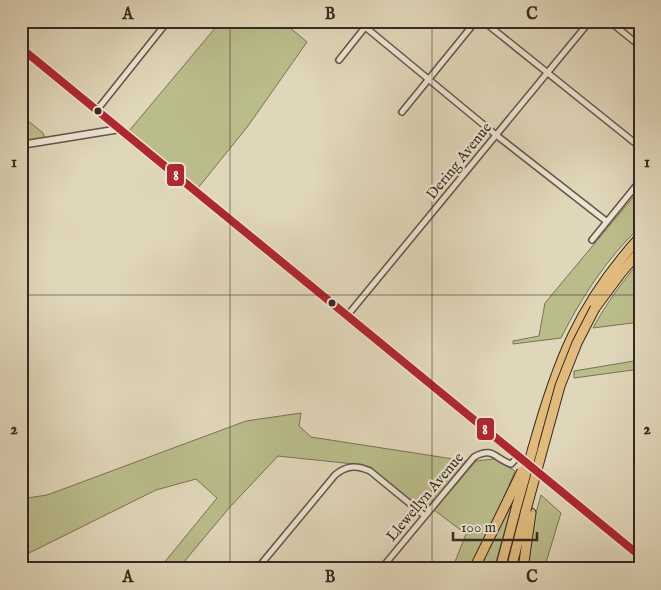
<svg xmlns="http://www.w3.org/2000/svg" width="661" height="590" font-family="'IM FELL English',serif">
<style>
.green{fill:#babc8a;stroke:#797256}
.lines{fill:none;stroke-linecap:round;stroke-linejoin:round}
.tertiary-tunnel{stroke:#beb39b;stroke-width:6;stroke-dasharray:6 3;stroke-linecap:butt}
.minor-casing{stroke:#625448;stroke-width:8}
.tertiary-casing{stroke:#625448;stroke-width:9}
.motorway-casing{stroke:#382923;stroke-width:11}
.minor{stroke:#ebe4d2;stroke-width:5}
.tertiary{stroke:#ebe4d2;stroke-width:6}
.motorway{stroke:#e0bb7c;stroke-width:9}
.motorway-bridge-casing{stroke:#382923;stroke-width:11;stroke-linecap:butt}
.motorway-bridge{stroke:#e0bb7c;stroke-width:9}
.bus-1-casing{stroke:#ebe4d2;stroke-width:11}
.bus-1{stroke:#af272f;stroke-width:8}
.grid{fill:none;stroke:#382923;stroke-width:1;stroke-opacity:0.55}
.bus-dot{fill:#382923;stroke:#ebe4d2;stroke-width:2}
.labels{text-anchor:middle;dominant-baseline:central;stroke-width:4.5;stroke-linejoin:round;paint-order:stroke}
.street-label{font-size:15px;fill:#382923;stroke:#ebe4d2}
.line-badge{stroke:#ebe4d2;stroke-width:2}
.badge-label{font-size:14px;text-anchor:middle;font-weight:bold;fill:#fff}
.neatline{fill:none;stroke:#382923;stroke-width:2}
.grid-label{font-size:16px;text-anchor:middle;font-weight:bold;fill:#382923}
</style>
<rect width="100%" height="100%" fill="#e0d6b9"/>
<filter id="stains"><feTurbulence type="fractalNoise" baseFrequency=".004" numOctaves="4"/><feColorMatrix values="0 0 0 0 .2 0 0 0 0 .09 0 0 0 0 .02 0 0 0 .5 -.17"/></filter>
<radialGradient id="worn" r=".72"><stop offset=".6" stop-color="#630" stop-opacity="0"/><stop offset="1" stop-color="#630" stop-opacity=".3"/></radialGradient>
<g class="green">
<path d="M221 21H282L307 42 248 126 198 188 129 131Z"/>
<path d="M21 115 43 133 45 139 21 143Z"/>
<path d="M640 189V227C607 258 581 298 561 338L513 344V341L539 336 545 303Z"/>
<path d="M640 261V322L593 328C606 304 622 282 640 261Z"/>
<path d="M640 360V369L574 378V371Z"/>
<path d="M301 413 299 426 311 437 466 461 428 508 421 509 379 474 363 465 278 456 229 508 178 569H159L217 498 196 479 156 490 21 557V499L47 495 246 421Z"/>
<path d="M494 459 515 471 496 517 470 569H452L466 534 434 510 476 461Z"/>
<path d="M541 495 561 513 544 569H528L534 520Z"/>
<path d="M509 507 511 508 494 569H479Z"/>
</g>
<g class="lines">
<path class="tertiary-tunnel" d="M399 359 444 396"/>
<g class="minor-casing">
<g id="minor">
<path d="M358 21 496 135 606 221"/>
<path d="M483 21 640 147"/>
<path d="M609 21 640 46"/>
<path d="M339 60 370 21"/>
<path d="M97 110 168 21"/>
<path d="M402 112 476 21"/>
<path d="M592 240 640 181"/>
<path d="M347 316 590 21"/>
<path d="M257 569 335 475C347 465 357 465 370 471L425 516"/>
<path d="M381 569 474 457C493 446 495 459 511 464L518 457"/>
</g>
</g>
<g class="tertiary-casing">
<g id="tertiary">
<path d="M21 48 399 359"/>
<path d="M21 145 120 129"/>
<path d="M444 396 640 556"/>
</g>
</g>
<g class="motorway-casing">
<g id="motorway">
<path d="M595 308 621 273 640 251"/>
<path d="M533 448C557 362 579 304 640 237"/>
<path d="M474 569 508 500"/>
<path d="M500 569 517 505"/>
<path d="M511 569 526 510"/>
<path d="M523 569 531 513"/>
</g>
</g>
<use href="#minor" class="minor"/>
<use href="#tertiary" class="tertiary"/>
<use href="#motorway" class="motorway"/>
<g class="motorway-bridge-casing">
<g id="motorway-bridge">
<path d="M508 500 522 471"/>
<path d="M517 505 533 448"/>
<path d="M526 510 560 386 577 343 595 308"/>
</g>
</g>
<use href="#motorway-bridge" class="motorway-bridge"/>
<g class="bus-1-casing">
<path id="bus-1" d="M21 48 640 556"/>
</g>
<use href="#bus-1" class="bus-1"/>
</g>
<path class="grid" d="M230 21V569M432 21V569M21 295H640"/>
<g class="bus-dot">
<circle cx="98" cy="111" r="4.5"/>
<circle cx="332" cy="303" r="4.5"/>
</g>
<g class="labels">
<g class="street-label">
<text transform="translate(459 161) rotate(-51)">Dering Avenue</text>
<text transform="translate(425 497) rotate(-50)">Llewellyn Avenue</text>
</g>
</g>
<g class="line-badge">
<rect x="166" y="163" width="19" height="24" rx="5" fill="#af272f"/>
<rect x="476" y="417" width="19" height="24" rx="5" fill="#af272f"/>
</g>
<g class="badge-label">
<text x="176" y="180">8</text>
<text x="485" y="434">8</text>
</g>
<rect width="661" height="590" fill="none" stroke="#e0d6b9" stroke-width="55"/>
<path d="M453 532v8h84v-8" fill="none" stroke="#382923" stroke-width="2.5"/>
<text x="461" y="532" font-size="15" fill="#382923" stroke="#ebe4d2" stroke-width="4" paint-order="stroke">100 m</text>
<rect x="28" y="28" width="606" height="534" class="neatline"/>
<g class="grid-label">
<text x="128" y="19">A</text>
<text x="330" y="19">B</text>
<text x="532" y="19">C</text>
<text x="14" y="167">1</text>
<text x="647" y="167">1</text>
<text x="14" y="434">2</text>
<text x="647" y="434">2</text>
<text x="128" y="582">A</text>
<text x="330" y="582">B</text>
<text x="532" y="582">C</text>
</g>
<rect width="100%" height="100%" filter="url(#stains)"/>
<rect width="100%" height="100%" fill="url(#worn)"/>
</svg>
